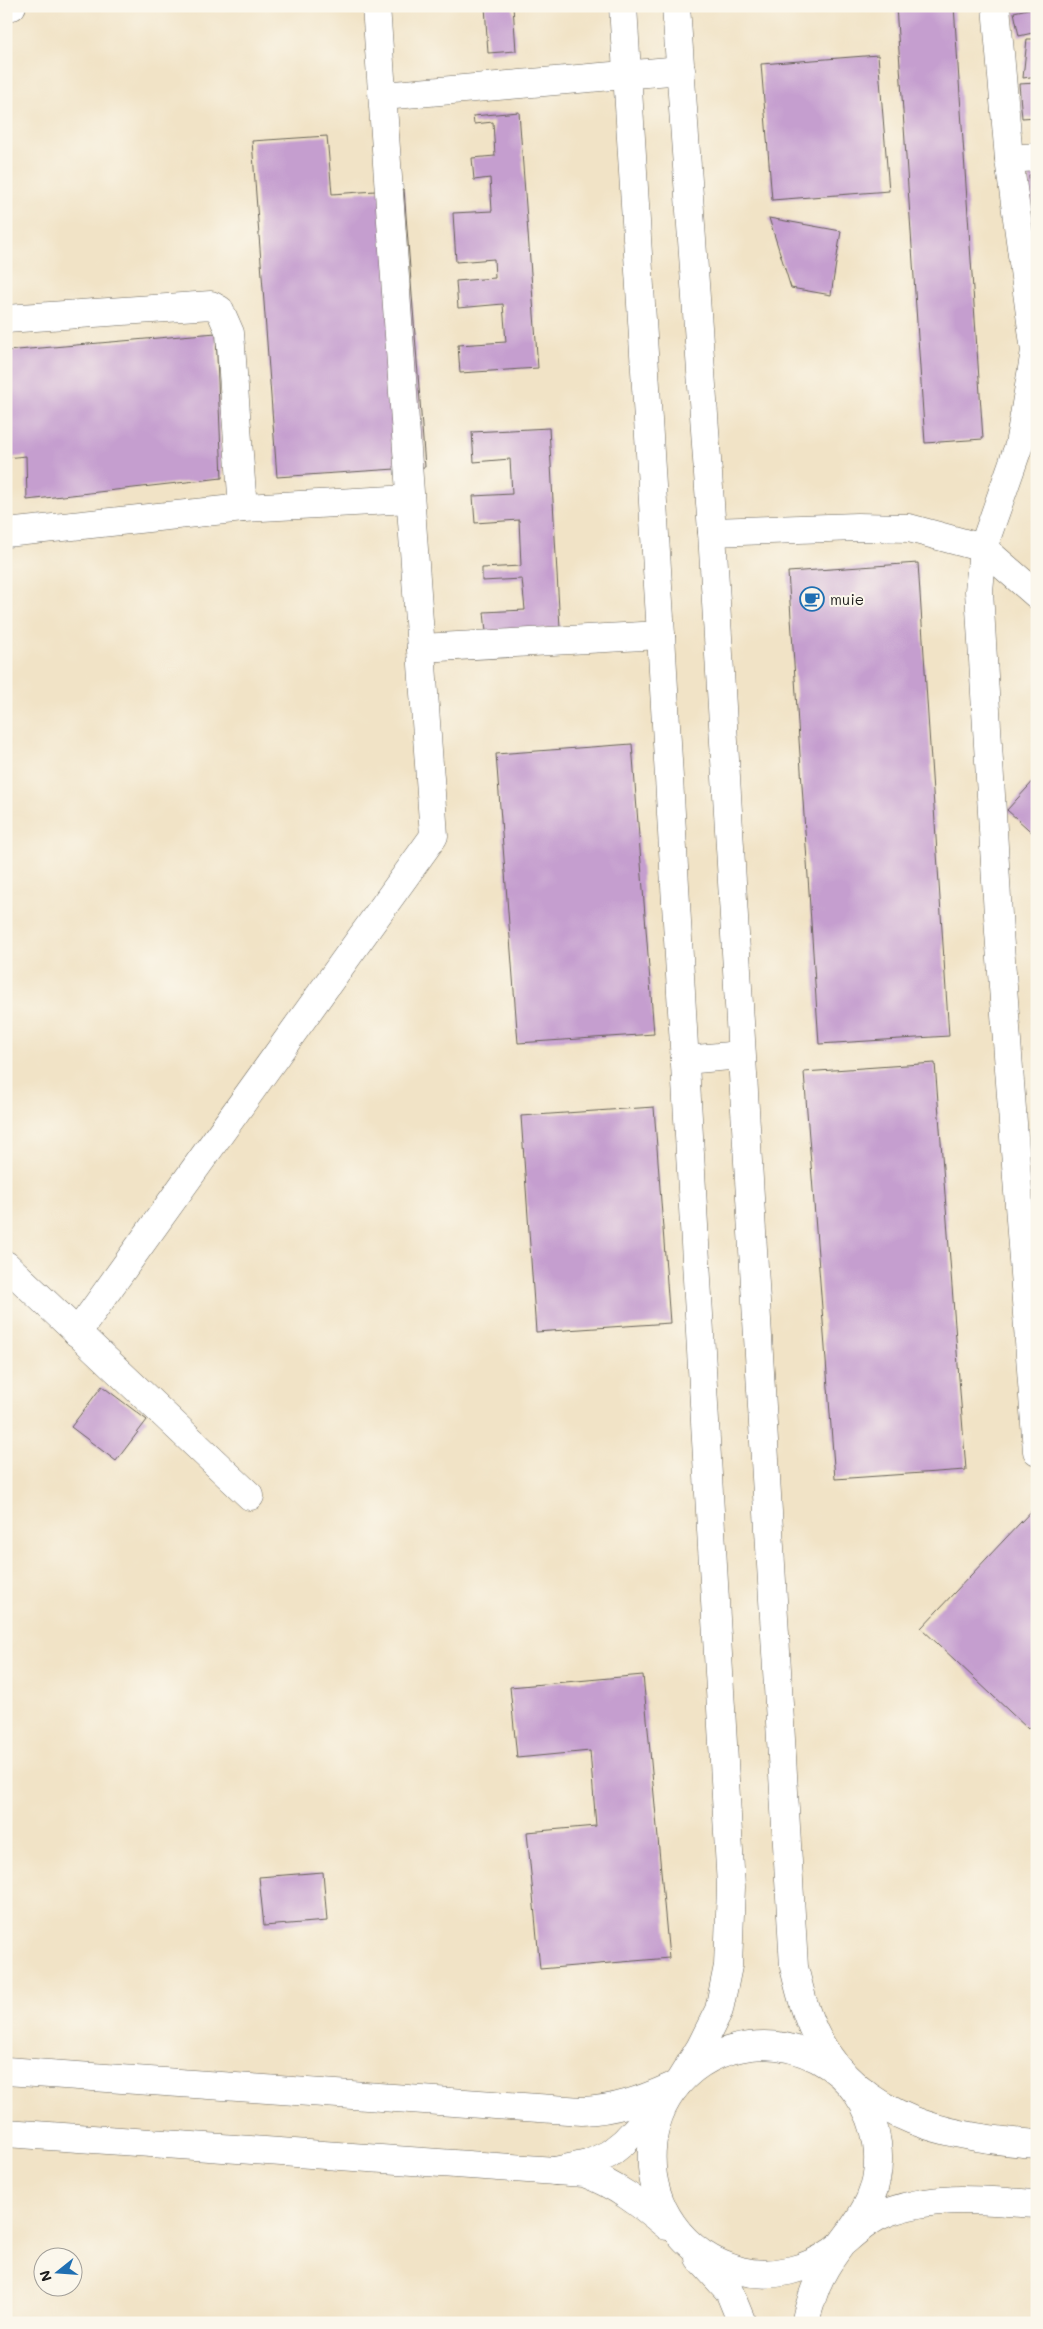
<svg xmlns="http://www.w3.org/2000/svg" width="1043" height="2329" font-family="Mali,sans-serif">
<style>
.building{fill:#c59ecf}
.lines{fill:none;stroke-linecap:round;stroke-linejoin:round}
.street-casing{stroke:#676258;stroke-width:29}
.secondary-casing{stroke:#676258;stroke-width:29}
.street{stroke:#fff;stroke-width:28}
.secondary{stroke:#fff;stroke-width:28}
.labels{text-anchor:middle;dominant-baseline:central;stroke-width:4;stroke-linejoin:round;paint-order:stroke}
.poi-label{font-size:15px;fill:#1c1c1c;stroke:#fbf7ec;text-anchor:start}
</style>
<rect width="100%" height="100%" fill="#fbf7ec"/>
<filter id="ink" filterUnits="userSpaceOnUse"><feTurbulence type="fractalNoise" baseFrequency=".02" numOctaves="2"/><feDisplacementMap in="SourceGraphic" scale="10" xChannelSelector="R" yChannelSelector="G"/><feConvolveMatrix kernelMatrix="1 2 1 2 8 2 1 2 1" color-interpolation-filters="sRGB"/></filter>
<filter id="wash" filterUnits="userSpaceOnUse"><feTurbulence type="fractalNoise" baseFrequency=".0096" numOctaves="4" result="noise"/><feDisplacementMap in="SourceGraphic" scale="20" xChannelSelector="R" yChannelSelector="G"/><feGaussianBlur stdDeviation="1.12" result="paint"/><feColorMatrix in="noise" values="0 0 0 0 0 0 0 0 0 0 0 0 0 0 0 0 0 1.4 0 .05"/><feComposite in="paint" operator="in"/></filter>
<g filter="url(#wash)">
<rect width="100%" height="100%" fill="#f1e3c6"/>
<g id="blocks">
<g class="building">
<path d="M485 6H513L516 51 488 53Z"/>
<path d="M896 6H954L983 439 925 443Z"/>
<path d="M1037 7V32L1019 36 1014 12Z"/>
<path d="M1027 39H1037V76L1023 78Z"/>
<path d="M878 55 889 191 772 200 761 64Z"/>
<path d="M1037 83V117L1022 118 1019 84Z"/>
<path d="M519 112 538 368 460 373 458 345 506 342 503 304 458 308 456 281 495 278 494 259 456 262 453 213 492 211 490 178 474 180 472 158 495 156 493 122 474 124 473 116Z"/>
<path d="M327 136 332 194 404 189 425 467 277 477 252 141Z"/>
<path d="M1037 174V268H1035L1029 175Z"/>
<path d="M769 218 841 231 831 295 791 288Z"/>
<path d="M216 333 222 478 27 500 26 456 6 458V351Z"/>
<path d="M549 428 560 628 486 632 484 612 525 610 522 579 482 581V568L521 566 519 520 475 523 473 496 512 494 510 459 474 462 472 432Z"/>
<path d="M918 563 949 1036 819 1044 788 572Z"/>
<path d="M632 744 654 1034 518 1043 496 754Z"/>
<path d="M1037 777V837L1007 810Z"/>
<path d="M935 1063 966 1470 835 1479 804 1072Z"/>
<path d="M654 1107 670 1323 536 1332 521 1116Z"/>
<path d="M102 1386 147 1420 116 1461 71 1427Z"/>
<path d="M1037 1505V1720L1028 1729 921 1628Z"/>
<path d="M643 1675 669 1958 540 1969 527 1832 596 1826 590 1751 517 1758 510 1687Z"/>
<path d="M323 1872 327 1921 264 1926 259 1877Z"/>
</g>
</g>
</g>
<g filter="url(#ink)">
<use href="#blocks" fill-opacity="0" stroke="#676258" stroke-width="1"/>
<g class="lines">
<g class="street-casing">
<g id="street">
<path d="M996 6 1009 159 1035 351 1019 445 983 548 979 591 999 932 1037 1451"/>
<path d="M6 7 12 6"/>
<path d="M383 96 681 70"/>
<path d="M1009 159 1037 157"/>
<path d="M6 319 211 305 220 310 230 333 243 508"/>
<path d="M712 532 857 527 909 528 983 548 1037 595"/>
<path d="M6 533 243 508 410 499"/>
<path d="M421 648 661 635"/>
<path d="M6 1265 250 1496"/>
<path d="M77 1333 434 836 376 6"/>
</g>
</g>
<g class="secondary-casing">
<g id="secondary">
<path d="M676 6 712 532 794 1967C800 1992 806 2017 818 2039 863 2121 951 2138 1037 2144"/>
<path d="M685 1060 741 1055"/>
<path d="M6 2071 582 2111C614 2110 642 2100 671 2087"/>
<path d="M6 2133 584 2173C616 2185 641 2204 667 2226"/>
<path d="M555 2171 588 2164 609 2154 624 2142 677 2085 700 2048 719 2010 728 1966 731 1887 661 635 623 6"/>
<path d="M699 2258 729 2291 742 2323"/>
<path d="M806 2323C806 2314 810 2306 812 2298 829 2239 887 2217 877 2143 872 2108 850 2076 818 2059 797 2048 774 2043 750 2046 624 2063 617 2238 741 2271 772 2279 808 2269 833 2251 852 2236 867 2219 891 2211 940 2194 986 2201 1037 2204"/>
</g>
</g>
<use href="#street" class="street"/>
<use href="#secondary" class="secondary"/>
</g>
</g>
<defs>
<g id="cafe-ring" transform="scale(1.25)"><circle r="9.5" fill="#fbf7ec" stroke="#1f6fb2" stroke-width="1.5"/><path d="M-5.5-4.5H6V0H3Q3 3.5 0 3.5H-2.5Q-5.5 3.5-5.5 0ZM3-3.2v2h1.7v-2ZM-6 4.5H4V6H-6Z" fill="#1f6fb2"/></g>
</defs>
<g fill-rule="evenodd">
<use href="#cafe-ring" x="812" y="599"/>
</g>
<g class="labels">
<g class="poi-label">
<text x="830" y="599">muie</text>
</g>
</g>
<rect width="1043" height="2329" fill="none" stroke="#fbf7ec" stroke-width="25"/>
<g transform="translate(58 2272) rotate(253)"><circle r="24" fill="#fbf7ec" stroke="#a29f99"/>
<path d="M0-4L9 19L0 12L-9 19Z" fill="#1f6fb2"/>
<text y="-8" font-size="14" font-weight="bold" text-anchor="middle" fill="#1c1c1c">N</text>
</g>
</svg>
